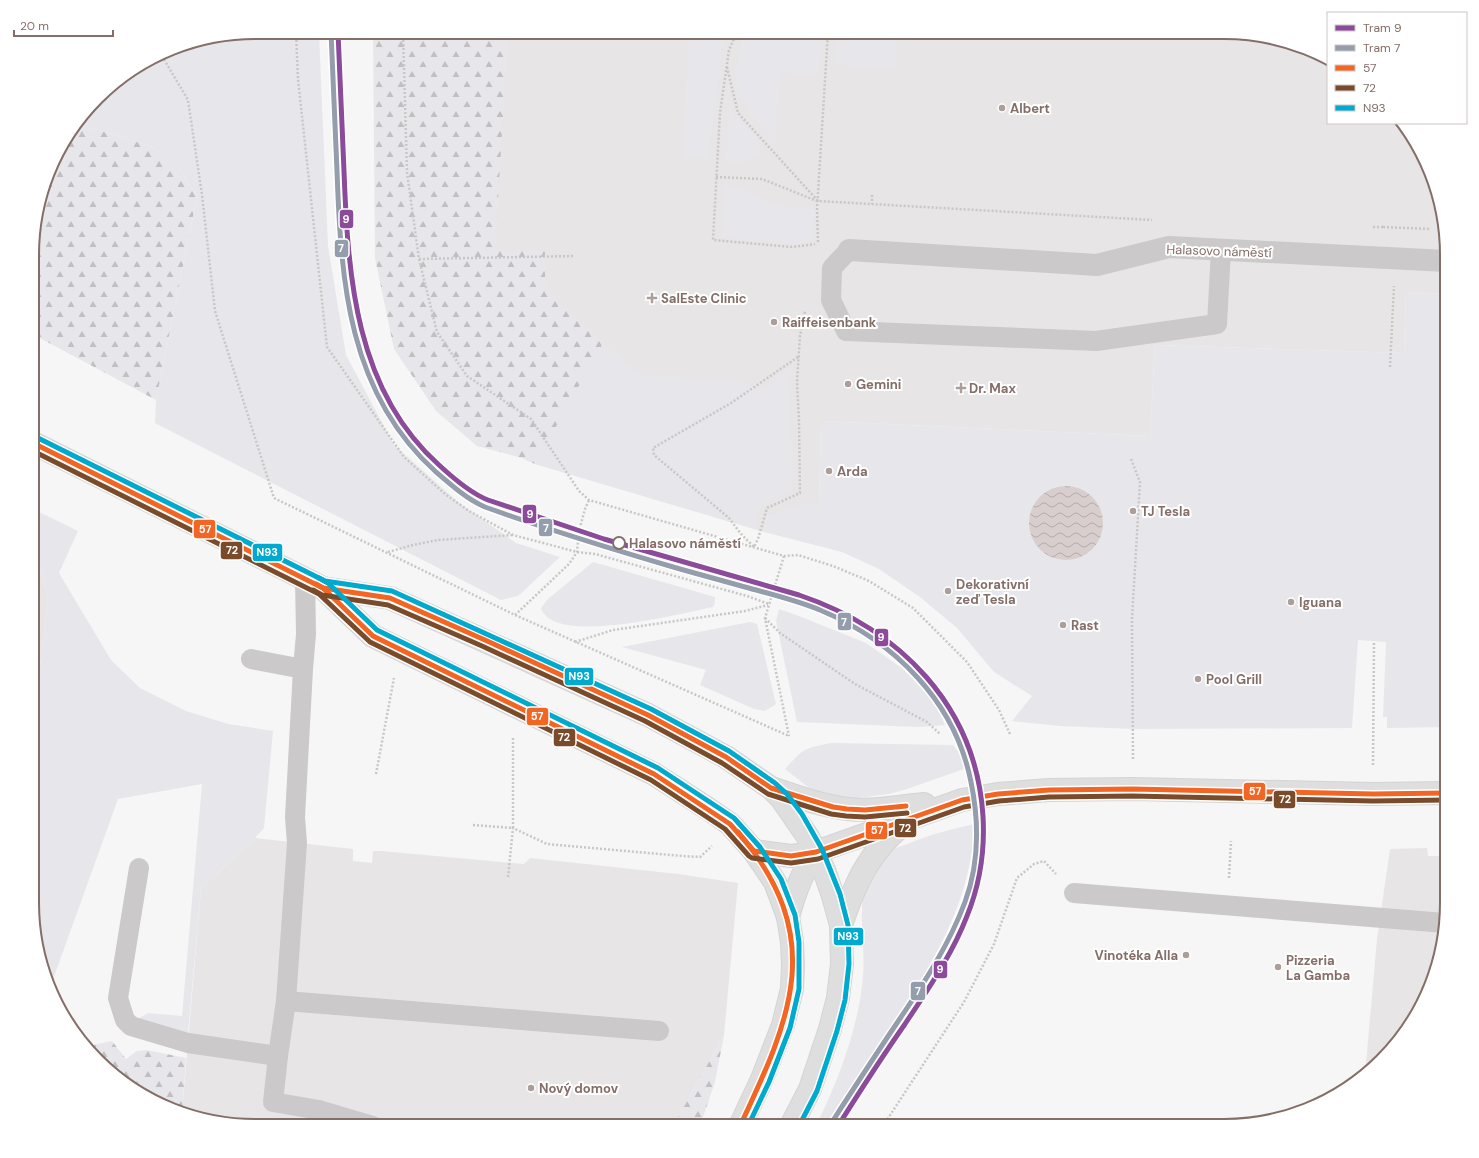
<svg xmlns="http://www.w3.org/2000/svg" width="1479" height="1158" font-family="'DM Sans',sans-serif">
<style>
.built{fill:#e8e5e6}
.green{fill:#e7e6ea}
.forest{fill:url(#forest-firs)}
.water{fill:url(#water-waves)}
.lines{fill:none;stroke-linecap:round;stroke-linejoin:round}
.secondary-casing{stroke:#d5d3d3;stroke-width:24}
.path{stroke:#c9c7c6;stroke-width:2.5;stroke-dasharray:2 2;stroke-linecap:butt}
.lane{stroke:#cbc9c9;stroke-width:20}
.street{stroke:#cbc9c9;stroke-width:22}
.secondary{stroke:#dfdede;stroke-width:22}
.bus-1-casing{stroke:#fff;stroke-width:8}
.bus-2-casing{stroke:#fff;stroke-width:8}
.bus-3-casing{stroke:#fff;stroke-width:8}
.bus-1{stroke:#f26522;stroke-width:5}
.bus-2{stroke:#7a4b2a;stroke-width:5}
.bus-3{stroke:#00a9ce;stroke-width:5}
.tram-1-casing{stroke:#fff;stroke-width:8}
.tram-2-casing{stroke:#fff;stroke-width:8}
.tram-1{stroke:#8c4a9a;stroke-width:5}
.tram-2{stroke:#939dac;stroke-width:5}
.poi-dot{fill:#ac9e9a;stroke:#fff;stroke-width:1.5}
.stop-dot{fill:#fff;stroke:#846e68;stroke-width:2}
.labels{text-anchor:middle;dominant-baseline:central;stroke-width:4;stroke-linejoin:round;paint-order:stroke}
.poi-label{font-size:13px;font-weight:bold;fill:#846e68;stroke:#fff;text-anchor:start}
.street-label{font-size:13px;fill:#846e68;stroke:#fff}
.stop-label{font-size:13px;font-weight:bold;fill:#846e68;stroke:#fff;text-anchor:start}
.rim{fill:none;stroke:#846e68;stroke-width:2}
.line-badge{stroke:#fff;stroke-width:1.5}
.badge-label{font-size:11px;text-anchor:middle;font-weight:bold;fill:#fff}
</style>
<defs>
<pattern id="forest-firs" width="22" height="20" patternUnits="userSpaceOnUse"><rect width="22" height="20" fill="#e7e6ea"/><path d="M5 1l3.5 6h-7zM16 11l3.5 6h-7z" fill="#c1bfc1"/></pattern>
<pattern id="water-waves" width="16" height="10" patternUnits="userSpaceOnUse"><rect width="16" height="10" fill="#d8cece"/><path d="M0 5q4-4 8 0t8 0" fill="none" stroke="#b5abab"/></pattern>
</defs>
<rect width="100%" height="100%" fill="#f6f6f6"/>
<g class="built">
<path d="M473 32H1238L1309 49 1328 61V123H1398L1424 157 1439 198 1447 255V294L1406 292 1404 353 1155 345 1150 436 821 421 819 506 768 516 764 532 535 464 522 458 456 220Z"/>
<path d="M33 546 48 597 33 729Z"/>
<path d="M255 838 353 849V861L372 863 373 851H381L524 864 530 858 678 874 738 883 724 1035 673 1126H241L182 1112 201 889Z"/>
<path d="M1427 848 1428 856H1447V918L1430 989 1392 1050 1365 1075 1377 939 1390 849Z"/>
</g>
<g class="green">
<path d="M255 32H319L328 246 346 355 394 445 458 502 516 543 560 557 518 596 501 600 155 423 156 400 197 196 175 162 150 146 78 124 108 87 183 44Z"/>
<path d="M689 32H715L724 37 708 160 698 155 688 159 683 158Z"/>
<path d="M747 32H820L818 75 780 73 775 142 750 112 737 91 736 66 744 37Z"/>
<path d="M836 32H897L895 69 835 65Z"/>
<path d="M729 108 756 137 760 146 759 155C748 162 739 164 726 162Z"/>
<path d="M738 185 770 205 815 209 812 238 810 241 803 244 723 238 725 186Z"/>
<path d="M1406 292 1447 294V727L1387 728V717H1383L1386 642 1358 640 1352 728 1134 729 1060 726 1012 721 1032 696 994 672 957 628 920 597 879 569 842 552 764 532 768 516 807 503 819 505 821 421 1150 436 1155 345 1404 353Z"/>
<path d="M603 343 641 375 748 382 756 392 789 371 792 490 758 508 753 528 535 464Z"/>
<path d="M33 509 78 531 59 573 111 660 140 688 186 711 228 724 273 731 264 828 255 838 201 889 188 1033 158 1026 138 1019 148 1013 182 1016 202 784 118 799 51 985 32 918 33 729 48 597 33 546Z"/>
<path d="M593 562 715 597V602L713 607C683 613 553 647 541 608L548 599Z"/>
<path d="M779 609 799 616 866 643 903 669 934 702 945 725 919 727 797 722 776 621Z"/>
<path d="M750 622 757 624 776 704 765 711 754 709 700 685 706 670 622 647Z"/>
<path d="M832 743 953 745 962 757 964 769 907 789 889 794 849 799 812 790 785 769C804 748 804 748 832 743Z"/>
<path d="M974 824C972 902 931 966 890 1029 869 1061 848 1093 827 1126H816C838 1081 859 1027 863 976 865 954 861 932 862 910 862 889 878 860 896 848 900 846 906 845 910 843 931 834 953 829 974 824Z"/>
</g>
<g class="forest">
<path d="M373 32H508L495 250 545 251V283L562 306 603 343 535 464 522 458 477 446 436 411 394 349 375 258Z"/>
<path d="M78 124 150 146 175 162 197 196 156 400 34 335V226L62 144Z"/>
<path d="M724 1035 715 1082 700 1126H673Z"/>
<path d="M112 1041 126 1059 137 1051 147 1050 186 1058 182 1112 169 1109 108 1071 89 1046Z"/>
</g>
<circle class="water" cx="1066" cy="523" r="37"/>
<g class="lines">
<g class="secondary-casing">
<g id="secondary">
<path d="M33 443 323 588 373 636 654 774 707 808 730 824 754 851 775 882 788 917 792 942 793 965 792 989 783 1025 762 1079 740 1126"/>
<path d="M323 588 390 598 648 715 726 757 771 788 781 798 808 837 824 870 833 896 841 925 842 964 838 998 830 1029 810 1089 791 1126"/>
<path d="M771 788C795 796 822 806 848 809 873 812 899 806 924 804"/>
<path d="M754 851 791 856 816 852 962 800 998 794 1049 790 1132 789 1373 794 1447 793"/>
<path d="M788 917C795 892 801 874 816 852"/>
<path d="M841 925C855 884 869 851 904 824"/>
</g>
</g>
<g class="path">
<path d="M296 32 298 79 327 347 404 457 445 494 469 511 513 535 577 552 595 554 747 596 769 604"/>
<path d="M403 32 407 172 419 259 437 332 467 376 531 419 579 491 589 500 784 556 798 555 833 566 869 581 913 608 967 662 999 710 1010 734"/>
<path d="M737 32 729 50 720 113 713 240 792 247 815 244"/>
<path d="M162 56 188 100 202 195 215 311 274 498 515 615 789 736"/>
<path d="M727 67 738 113 818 201 1152 220"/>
<path d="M716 177 762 179 817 201"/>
<path d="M872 195V204"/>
<path d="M1373 227H1384"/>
<path d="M1384 228V227L1430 229"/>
<path d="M818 242 817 209 828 32"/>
<path d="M419 259 574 256"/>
<path d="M798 357 731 403 653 448 654 455 729 518 741 534 754 547 758 539 767 508 800 493 799 420 797 382 800 336 805 311"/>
<path d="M1390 367 1394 286"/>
<path d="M1131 459 1140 482 1132 619 1133 760"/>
<path d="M388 552 413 545 438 540 513 535"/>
<path d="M784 556 765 618 789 736"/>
<path d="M515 615 569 564 577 552 579 531 585 509 589 500"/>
<path d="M765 618 780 633 855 684 927 722 940 734"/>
<path d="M575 642 613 630 745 611 768 605"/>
<path d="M1373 765 1374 641"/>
<path d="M376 774 394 678"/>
<path d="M473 825 513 828V736"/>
<path d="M508 877 513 828 547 844 682 856 700 857 712 846"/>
<path d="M1229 878 1231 841"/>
<path d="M883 1126 964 1002 994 944 1017 878 1034 864 1044 861 1056 874"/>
</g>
<g class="lane">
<path d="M849 250 832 268 831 300 846 331 1096 341 1217 324 1221 250"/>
<path d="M251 659 303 669"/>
<path d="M139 868 118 998 125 1020 131 1026 188 1043 278 1056 286 1001 297 843 295 817 303 669 306 634 305 578"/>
<path d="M1074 893 1445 923"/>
<path d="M286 1001 659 1031"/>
<path d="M278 1056 273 1102 319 1110 373 1126"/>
</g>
<path class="street" d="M849 250 1097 265 1169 247 1447 261"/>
<use href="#secondary" class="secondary"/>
<g class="bus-1-casing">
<g id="bus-1">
<path d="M33 443 323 588 373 636 654 774 730 824 754 851 791 856 816 852 962 800 998 794 1049 790 1132 789 1373 794 1447 793"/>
<path d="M316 584 323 588 390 598 485 640 648 715 726 757 771 788 833 807 847 809 865 810 906 806"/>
<path d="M738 832C827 936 792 1016 740 1126"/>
</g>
</g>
<g class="bus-2-casing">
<g id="bus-2">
<path d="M33 451 319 594 370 642 651 780 725 829 749 856 752 858 791 863 818 859 964 807 999 801 1049 797 1132 796 1373 801 1447 800"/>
<path d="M313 590 322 595 388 605 482 646 645 721 722 763 768 794 831 814 846 816 865 817 907 813"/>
</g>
</g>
<g class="bus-3-casing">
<g id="bus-3">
<path d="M36 437 325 581 392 591 651 709 729 751 775 783 787 794 802 814 822 849 840 894 848 925 849 964 845 1000 837 1031 817 1091 799 1126"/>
<path d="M319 578 328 583 377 630 658 768 734 818 760 847 781 879 795 915 799 942V989L790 1028 769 1082 748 1126"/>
</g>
</g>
<use href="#bus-1" class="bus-1"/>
<use href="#bus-2" class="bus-2"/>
<use href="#bus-3" class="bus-3"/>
<g class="tram-1-casing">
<path id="tram-1" d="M338 32C340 78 342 125 344 171 348 276 355 390 439 465 453 478 470 493 488 500L604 539 799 595C900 629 976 706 983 816 985 850 980 884 967 916 952 955 928 989 905 1024 882 1057 860 1091 838 1126"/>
</g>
<g class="tram-2-casing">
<path id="tram-2" d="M331 32C333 79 335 125 337 171 341 282 348 393 436 472 451 485 467 499 485 507 549 530 615 550 680 569 702 575 724 581 745 587 770 594 796 600 820 610 894 641 955 701 971 782 979 821 979 864 965 902 949 945 924 983 899 1020 876 1054 854 1088 832 1122"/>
</g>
<use href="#tram-1" class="tram-1"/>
<use href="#tram-2" class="tram-2"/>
</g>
<g class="poi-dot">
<circle cx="1002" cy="108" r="4"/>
<path d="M650 292h4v4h4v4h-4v4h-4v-4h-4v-4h4z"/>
<circle cx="774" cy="322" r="4"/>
<circle cx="848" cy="384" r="4"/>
<path d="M959 382h4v4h4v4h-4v4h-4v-4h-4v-4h4z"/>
<circle cx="829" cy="471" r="4"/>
<circle cx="1133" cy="511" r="4"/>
<circle cx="948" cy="591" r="4"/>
<circle cx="1291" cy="602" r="4"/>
<circle cx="1063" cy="625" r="4"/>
<circle cx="1198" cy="679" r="4"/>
<circle cx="1186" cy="955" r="4"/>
<circle cx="1278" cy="967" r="4"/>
<circle cx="531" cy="1088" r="4"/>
</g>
<circle class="stop-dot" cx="619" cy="543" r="6"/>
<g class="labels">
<g class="poi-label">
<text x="1010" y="108">Albert</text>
<text x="661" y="298">SalEste Clinic</text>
<text x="782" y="322">Raiffeisenbank</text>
<text x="856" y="384">Gemini</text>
<text x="969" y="388">Dr. Max</text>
<text x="837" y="471">Arda</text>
<text x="1141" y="511">TJ Tesla</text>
<text x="956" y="584">Dekorativní<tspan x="956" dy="15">zeď Tesla</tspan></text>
<text x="1299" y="602">Iguana</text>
<text x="1071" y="625">Rast</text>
<text x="1206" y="679">Pool Grill</text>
<text x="1178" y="955" text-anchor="end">Vinotéka Alla</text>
<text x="1286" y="960">Pizzeria<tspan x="1286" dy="15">La Gamba</tspan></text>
<text x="539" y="1088">Nový domov</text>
</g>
<g class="street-label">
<text transform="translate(1219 251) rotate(2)">Halasovo náměstí</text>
</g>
<g class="stop-label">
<text x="629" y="543">Halasovo náměstí</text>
</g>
</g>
<path d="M0 0H1479V1158H0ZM255 39H1224A216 216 0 0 1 1440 255V903A216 216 0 0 1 1224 1119H255A216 216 0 0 1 39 903V255A216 216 0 0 1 255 39Z" fill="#fff" fill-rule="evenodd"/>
<path class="rim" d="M255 39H1224A216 216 0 0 1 1440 255V903A216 216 0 0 1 1224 1119H255A216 216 0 0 1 39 903V255A216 216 0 0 1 255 39Z"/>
<g class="line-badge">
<rect x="339" y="209" width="15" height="20" rx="4" fill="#8c4a9a"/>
<rect x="334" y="239" width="15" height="19" rx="4" fill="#939dac"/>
<rect x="522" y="504" width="15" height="20" rx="4" fill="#8c4a9a"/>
<rect x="538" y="518" width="15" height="19" rx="4" fill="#939dac"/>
<rect x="193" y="519" width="23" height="20" rx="4" fill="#f26522"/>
<rect x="220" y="541" width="23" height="19" rx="4" fill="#7a4b2a"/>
<rect x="252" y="543" width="31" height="19" rx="4" fill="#00a9ce"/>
<rect x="837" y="612" width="15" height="19" rx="4" fill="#939dac"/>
<rect x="874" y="628" width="15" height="19" rx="4" fill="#8c4a9a"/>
<rect x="564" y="667" width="30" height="19" rx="4" fill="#00a9ce"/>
<rect x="526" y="707" width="23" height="19" rx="4" fill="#f26522"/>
<rect x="553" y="728" width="23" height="19" rx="4" fill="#7a4b2a"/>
<rect x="1243" y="782" width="23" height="19" rx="4" fill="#f26522"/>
<rect x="1273" y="790" width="23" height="19" rx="4" fill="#7a4b2a"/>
<rect x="894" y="818" width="23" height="20" rx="4" fill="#7a4b2a"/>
<rect x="865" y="821" width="23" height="19" rx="4" fill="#f26522"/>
<rect x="833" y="927" width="31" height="19" rx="4" fill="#00a9ce"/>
<rect x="933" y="960" width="15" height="19" rx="4" fill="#8c4a9a"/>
<rect x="910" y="981" width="16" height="20" rx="4" fill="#939dac"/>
</g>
<g class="badge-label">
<text x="346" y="223">9</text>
<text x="341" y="252">7</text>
<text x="530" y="518">9</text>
<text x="546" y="532">7</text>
<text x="205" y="533">57</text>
<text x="232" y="554">72</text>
<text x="267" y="556">N93</text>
<text x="844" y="626">7</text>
<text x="881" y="641">9</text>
<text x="579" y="680">N93</text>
<text x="537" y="720">57</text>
<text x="564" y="741">72</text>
<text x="1255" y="795">57</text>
<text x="1285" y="803">72</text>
<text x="905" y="832">72</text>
<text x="877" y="834">57</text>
<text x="848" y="940">N93</text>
<text x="940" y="973">9</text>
<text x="918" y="995">7</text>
</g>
<rect x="1327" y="12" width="140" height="112" fill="#ffffff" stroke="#cec5c3"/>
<rect x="1335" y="25" width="20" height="6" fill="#8c4a9a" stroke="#cec5c3"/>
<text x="1363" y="32" font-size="12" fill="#846e68">Tram 9</text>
<rect x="1335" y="45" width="20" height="6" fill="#939dac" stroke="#cec5c3"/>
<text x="1363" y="52" font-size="12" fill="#846e68">Tram 7</text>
<rect x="1335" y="65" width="20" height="6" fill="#f26522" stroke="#cec5c3"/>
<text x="1363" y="72" font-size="12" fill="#846e68">57</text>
<rect x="1335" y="85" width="20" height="6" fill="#7a4b2a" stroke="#cec5c3"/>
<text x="1363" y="92" font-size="12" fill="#846e68">72</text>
<rect x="1335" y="105" width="20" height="6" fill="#00a9ce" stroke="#cec5c3"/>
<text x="1363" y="112" font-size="12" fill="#846e68">N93</text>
<path d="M14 30v6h99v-6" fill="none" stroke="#846e68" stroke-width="2"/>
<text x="20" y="30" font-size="12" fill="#846e68" stroke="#ffffff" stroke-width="3" paint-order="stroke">20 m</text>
</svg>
